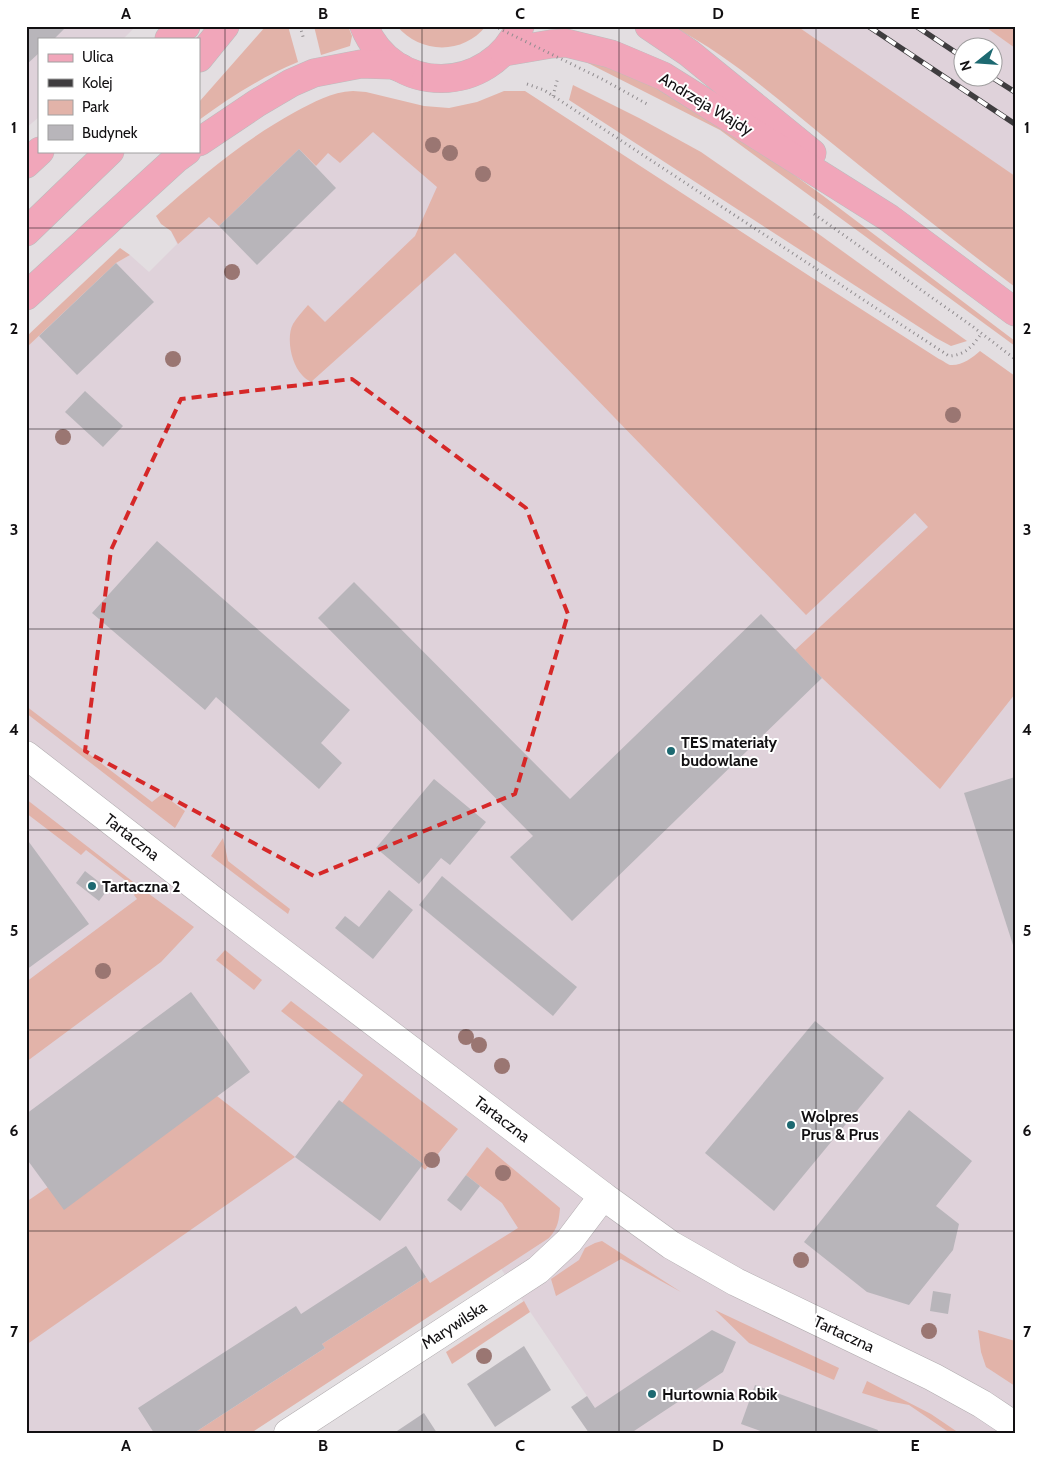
<svg xmlns="http://www.w3.org/2000/svg" width="1041" height="1459" font-family="Cabin,sans-serif">
<style>
.built{fill:#dfd2da;fill-rule:evenodd}
.green{fill:#e2b3a9}
.building{fill:#b8b5ba}
.lines{fill:none;stroke-linecap:round;stroke-linejoin:round}
.minor-casing{stroke:#b1acaf;stroke-width:29}
.major-casing{stroke:#bdbcbd;stroke-width:29}
.path{stroke:#908c8f;stroke-width:3;stroke-dasharray:1 4;stroke-linecap:butt}
.minor{stroke:#fff;stroke-width:28}
.major{stroke:#f1a6ba;stroke-width:28}
.rail-casing{stroke:#3f3d3f;stroke-width:5.5}
.rail{stroke:#fff;stroke-width:4;stroke-dasharray:11;stroke-linecap:butt}
.path-bridge{stroke:#908c8f;stroke-width:3;stroke-dasharray:1 4;stroke-linecap:butt}
.tree{fill:#9a7672}
.marked{fill:none;stroke:#d62828;stroke-width:4;stroke-dasharray:10 6;stroke-linejoin:round}
.grid{fill:none;stroke:#121012;stroke-width:1;stroke-opacity:0.55}
.poi-dot{fill:#1d6971;stroke:#fff;stroke-width:2}
.labels{text-anchor:middle;dominant-baseline:central;stroke-width:4;stroke-linejoin:round;paint-order:stroke}
.street-label{font-size:16px;fill:#121012;stroke:#fff}
.poi-label{font-size:16px;font-weight:bold;fill:#121012;stroke:#fff;text-anchor:start}
.neatline{fill:none;stroke:#121012;stroke-width:2}
.grid-label{font-size:16px;text-anchor:middle;font-weight:bold;fill:#121012}
</style>
<rect width="100%" height="100%" fill="#e3dee1"/>
<g class="built">
<path d="M26 26H136L123 39H39V117L26 128Z"/>
<path d="M797 26H984L1015 48V176ZM964 48H994V78H964Z"/>
<path d="M319 103 1015 464V1433H612L487 1248 430 1284 426 1277 323 1344 325 1348 194 1433H26V348L116 263 130 255 149 272 177 244 171 231Z"/>
</g>
<g class="green">
<path d="M266 26H288L298 62C263 76 229 98 199 120V102Z"/>
<path d="M314 26H348L352 36 350 46 321 55Z"/>
<path d="M397 26H486C463 55 420 54 397 26Z"/>
<path d="M672 26H797L1015 176V287C950 238 886 187 823 136 775 97 728 55 672 26Z"/>
<path d="M984 26H1015V48Z"/>
<path d="M582 55 664 90 719 121 822 195 1015 341V346L720 130 580 59Z"/>
<path d="M573 85 639 118 701 152 802 222 967 341 951 346 936 338 569 100Z"/>
<path d="M353 91 366 92 424 106 449 108 477 102 504 91H525L811 277 939 359C942 360 947 364 950 365 962 366 972 358 980 351L1015 376V694L940 789 822 678 795 650 928 527 915 513 806 615 455 253 311 382C308 380 304 378 302 375 291 364 286 337 293 324 297 317 303 311 308 305L325 322 415 236 437 187 373 132 340 163 328 153 316 166 299 149 219 226 209 217 178 244 171 231 161 224 156 216C200 177 244 140 295 112 314 102 331 92 353 91Z"/>
<path d="M120 248 130 255 116 263 26 348V337Z"/>
<path d="M26 706 152 802 162 794 185 811 175 828 26 713Z"/>
<path d="M26 799 141 888 194 927 161 962 26 1062V982L137 899 134 895 138 890 86 850 81 855 26 813Z"/>
<path d="M223 838 228 861 290 909 288 914 211 856Z"/>
<path d="M225 950 262 980 254 990 216 960Z"/>
<path d="M291 1001 458 1129 425 1170 421 1166 423 1164 342 1103 363 1075 281 1011Z"/>
<path d="M217 1096 295 1157 26 1345V1202L48 1187Z"/>
<path d="M487 1147 560 1208C559 1220 558 1228 549 1238L251 1433H194L325 1348 322 1344 426 1277 430 1283 518 1228 502 1203 466 1175Z"/>
<path d="M602 1241 681 1292 621 1259 556 1296 551 1279 579 1260 585 1248 595 1243Z"/>
<path d="M524 1301 530 1312 452 1364 446 1352Z"/>
<path d="M715 1310 839 1368 834 1380 749 1343Z"/>
<path d="M978 1330 1015 1341V1386L986 1367 981 1352Z"/>
<path d="M867 1381 931 1414 959 1433H950L909 1405 888 1401 862 1393Z"/>
</g>
<g class="building">
<path d="M26 26H67L54 39H39V53L26 65Z"/>
<path d="M299 149 336 188 257 265 219 226Z"/>
<path d="M116 263 154 302 77 375 39 336Z"/>
<path d="M85 391 123 426 103 447 65 412Z"/>
<path d="M157 541 350 710 321 743 342 763 319 789 216 697 205 710 92 613Z"/>
<path d="M354 582 570 799 761 614 822 678 572 921 510 857 533 836 318 618Z"/>
<path d="M1015 777V948H1014L964 793Z"/>
<path d="M434 779 486 822 450 865 441 858 419 884 376 848Z"/>
<path d="M26 838 89 924 26 970Z"/>
<path d="M85 871 108 889 99 901 76 883Z"/>
<path d="M442 876 577 987 553 1016 419 905Z"/>
<path d="M389 890 413 910 373 959 335 928 345 916 359 927Z"/>
<path d="M191 992 250 1072 64 1210 26 1158V1114Z"/>
<path d="M815 1021 884 1078 774 1211 705 1153Z"/>
<path d="M339 1100 423 1164 380 1221 295 1157Z"/>
<path d="M909 1110 972 1161 936 1206 959 1224 953 1250 909 1305 867 1292 804 1242Z"/>
<path d="M466 1175 480 1186 461 1211 447 1200Z"/>
<path d="M406 1246 426 1277 322 1344 325 1348 194 1433H154L138 1408 296 1306 301 1314Z"/>
<path d="M933 1291 951 1294 948 1314 930 1311Z"/>
<path d="M712 1330 736 1342 723 1372 631 1433H589L571 1407 587 1396 595 1408Z"/>
<path d="M524 1346 551 1390 495 1427 467 1384Z"/>
<path d="M755 1385 878 1430 877 1433H766L741 1424Z"/>
<path d="M424 1413 437 1433H394Z"/>
</g>
<g class="lines">
<g class="minor-casing">
<g id="minor">
<path d="M26 755 213 900 603 1196 671 1245 736 1282 933 1377 982 1404 1015 1426"/>
<path d="M288 1433 538 1270 569 1241 603 1196"/>
</g>
</g>
<g class="major-casing">
<g id="major">
<path d="M364 26C393 97 490 95 520 26"/>
<path d="M649 26 689 53 812 153"/>
<path d="M169 39 186 26"/>
<path d="M504 52 551 44 566 43 611 54 663 76 889 218 1015 312"/>
<path d="M199 58 225 26"/>
<path d="M199 142 257 103 291 83 314 73 361 64 392 65 401 68"/>
<path d="M26 164 40 151"/>
<path d="M26 232 110 151"/>
<path d="M26 296 176 159 187 151"/>
</g>
</g>
<g class="path">
<path d="M300 26 304 40"/>
<path d="M527 84 544 90 949 356C965 355 972 347 981 334"/>
<path d="M553 96 558 77"/>
<path d="M814 214 972 326 1015 359"/>
</g>
<use href="#minor" class="minor"/>
<use href="#major" class="major"/>
<g class="rail-casing">
<g id="rail">
<path d="M868 26 1015 124"/>
<path d="M916 26 964 58"/>
<path d="M993 78 1015 92"/>
</g>
</g>
<use href="#rail" class="rail"/>
<path class="path-bridge" d="M494 26 602 79 647 104"/>
</g>
<g class="tree">
<circle cx="433" cy="145" r="8"/>
<circle cx="450" cy="153" r="8"/>
<circle cx="483" cy="174" r="8"/>
<circle cx="232" cy="272" r="8"/>
<circle cx="173" cy="359" r="8"/>
<circle cx="953" cy="415" r="8"/>
<circle cx="63" cy="437" r="8"/>
<circle cx="103" cy="971" r="8"/>
<circle cx="466" cy="1037" r="8"/>
<circle cx="479" cy="1045" r="8"/>
<circle cx="502" cy="1066" r="8"/>
<circle cx="432" cy="1160" r="8"/>
<circle cx="503" cy="1173" r="8"/>
<circle cx="801" cy="1260" r="8"/>
<circle cx="929" cy="1331" r="8"/>
<circle cx="484" cy="1356" r="8"/>
</g>
<path class="marked" d="M352 379 526 508 568 614 515 794 314 876 85 751 111 550 181 399Z"/>
<path class="grid" d="M225 26V1433M422 26V1433M619 26V1433M816 26V1433M26 228H1015M26 429H1015M26 629H1015M26 830H1015M26 1030H1015M26 1231H1015"/>
<g class="poi-dot">
<circle cx="671" cy="751" r="5"/>
<circle cx="92" cy="886" r="5"/>
<circle cx="791" cy="1125" r="5"/>
<circle cx="652" cy="1394" r="5"/>
</g>
<g class="labels">
<g class="street-label">
<text transform="translate(706 104) rotate(31)">Andrzeja Wajdy</text>
<text transform="translate(132 837) rotate(38)">Tartaczna</text>
<text transform="translate(502 1119) rotate(37)">Tartaczna</text>
<text transform="translate(454 1325) rotate(-33)">Marywilska</text>
<text transform="translate(844 1334) rotate(25)">Tartaczna</text>
</g>
<g class="poi-label">
<text x="681" y="742">TES materiały<tspan x="681" dy="18">budowlane</tspan></text>
<text x="102" y="886">Tartaczna 2</text>
<text x="801" y="1116">Wolpres<tspan x="801" dy="18">Prus &amp; Prus</tspan></text>
<text x="662" y="1394">Hurtownia Robik</text>
</g>
</g>
<rect width="1041" height="1459" fill="none" stroke="#ffffff" stroke-width="55"/>
<rect x="38" y="38" width="162" height="115" fill="#ffffff" stroke="#a09fa0"/>
<rect x="48" y="54" width="25" height="8" fill="#f1a6ba" stroke="#a09fa0"/>
<text x="82" y="62" font-size="15" fill="#121012">Ulica</text>
<rect x="48" y="79" width="25" height="8" fill="#3f3d3f" stroke="#a09fa0"/>
<text x="82" y="88" font-size="15" fill="#121012">Kolej</text>
<rect x="48" y="100" width="25" height="15" fill="#e2b3a9" stroke="#a09fa0"/>
<text x="82" y="112" font-size="15" fill="#121012">Park</text>
<rect x="48" y="125" width="25" height="15" fill="#b8b5ba" stroke="#a09fa0"/>
<text x="82" y="138" font-size="15" fill="#121012">Budynek</text>
<g transform="translate(978 62) rotate(253)"><circle r="24" fill="#ffffff" stroke="#a09fa0"/>
<path d="M0-4L9 19L0 12L-9 19Z" fill="#1d6971"/>
<text y="-8" font-size="14" font-weight="bold" text-anchor="middle" fill="#121012">N</text>
</g>
<rect x="28" y="28" width="986" height="1404" class="neatline"/>
<g class="grid-label">
<text x="126" y="19">A</text>
<text x="323" y="19">B</text>
<text x="520" y="19">C</text>
<text x="718" y="19">D</text>
<text x="915" y="19">E</text>
<text x="14" y="133">1</text>
<text x="1027" y="133">1</text>
<text x="14" y="334">2</text>
<text x="1027" y="334">2</text>
<text x="14" y="535">3</text>
<text x="1027" y="535">3</text>
<text x="14" y="735">4</text>
<text x="1027" y="735">4</text>
<text x="14" y="936">5</text>
<text x="1027" y="936">5</text>
<text x="14" y="1136">6</text>
<text x="1027" y="1136">6</text>
<text x="14" y="1337">7</text>
<text x="1027" y="1337">7</text>
<text x="126" y="1451">A</text>
<text x="323" y="1451">B</text>
<text x="520" y="1451">C</text>
<text x="718" y="1451">D</text>
<text x="915" y="1451">E</text>
</g>
</svg>
